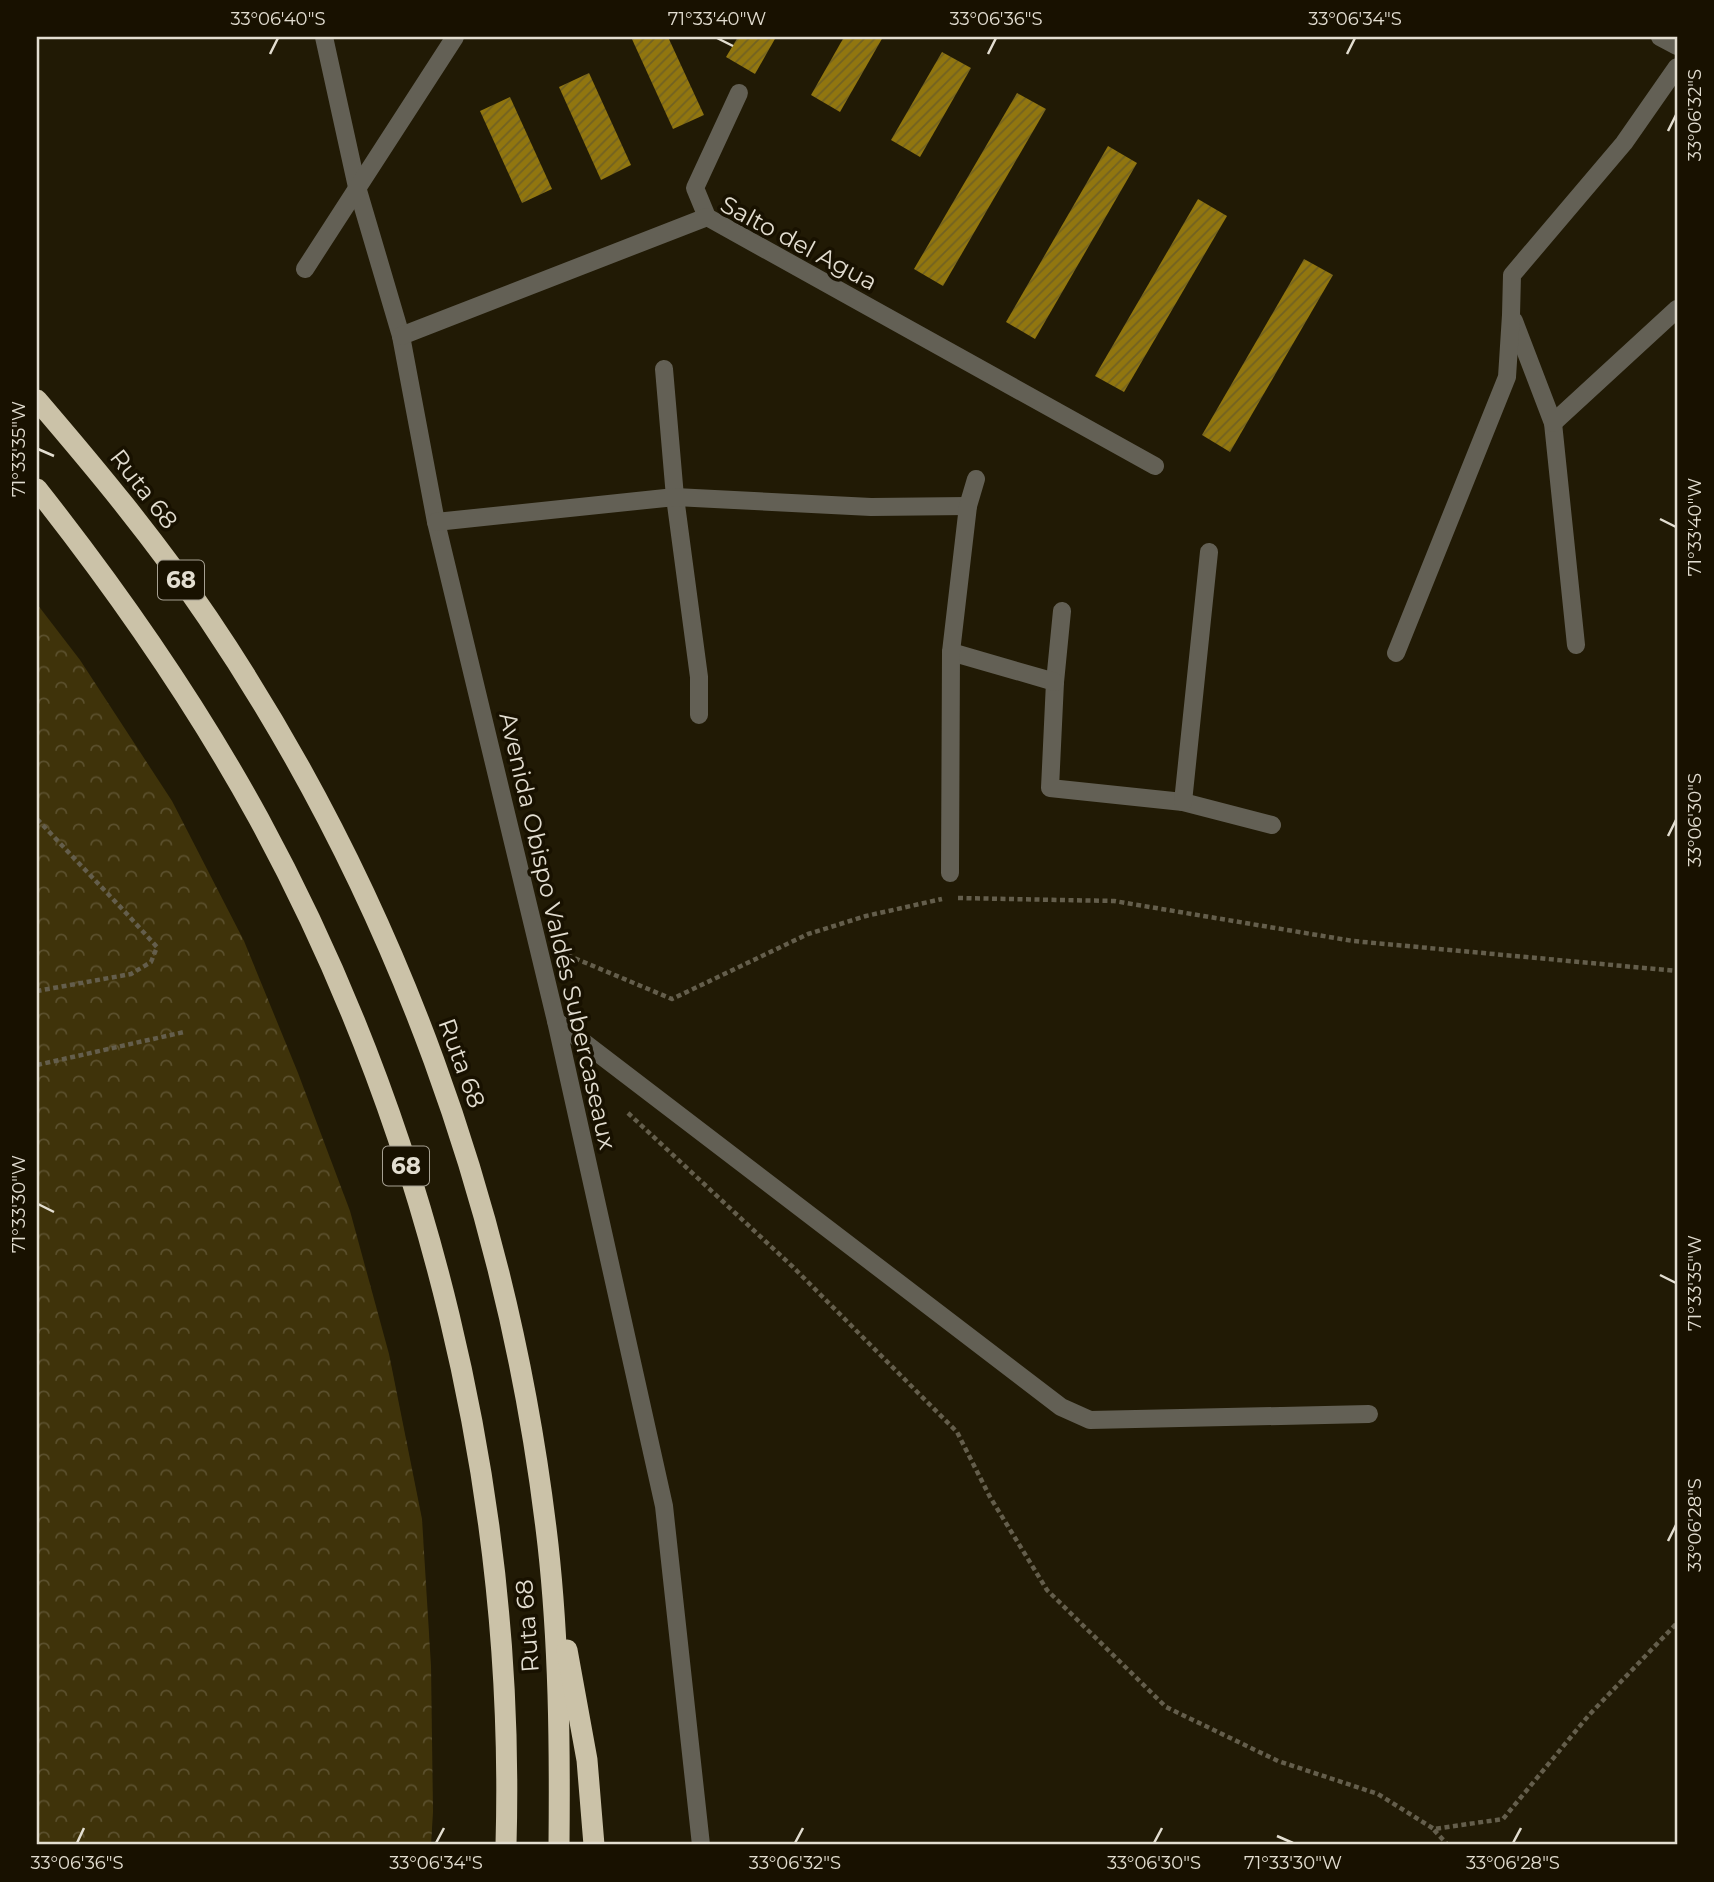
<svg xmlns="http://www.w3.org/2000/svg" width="1714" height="1882" font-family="Montserrat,sans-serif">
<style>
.forest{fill:url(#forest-crowns)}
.building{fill:url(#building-hatch)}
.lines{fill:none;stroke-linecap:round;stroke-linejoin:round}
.path{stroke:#645e4c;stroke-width:4.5;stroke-dasharray:5 3.5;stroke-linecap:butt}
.service{stroke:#636055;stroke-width:18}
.minor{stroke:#636055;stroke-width:18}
.motorway{stroke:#cbc2a8;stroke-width:21}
.ticks{fill:none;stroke:#e3ded1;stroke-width:2.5}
.labels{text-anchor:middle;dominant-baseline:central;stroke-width:7;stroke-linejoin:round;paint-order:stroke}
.shield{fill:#181100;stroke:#a6a092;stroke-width:2}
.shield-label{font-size:23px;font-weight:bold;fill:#e3ded1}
.street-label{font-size:24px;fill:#e3ded1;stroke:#181100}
.neatline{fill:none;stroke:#e3ded1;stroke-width:2.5}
.ticks-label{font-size:18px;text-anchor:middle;fill:#e3ded1}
</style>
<defs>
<pattern id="forest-crowns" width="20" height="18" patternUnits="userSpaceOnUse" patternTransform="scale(1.75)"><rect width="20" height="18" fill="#3f330a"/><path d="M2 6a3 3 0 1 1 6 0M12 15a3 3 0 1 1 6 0" fill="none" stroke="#5b502d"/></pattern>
<pattern id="building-hatch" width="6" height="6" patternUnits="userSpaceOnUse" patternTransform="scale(1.75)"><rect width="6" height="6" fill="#91760f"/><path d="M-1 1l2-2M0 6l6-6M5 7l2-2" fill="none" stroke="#726222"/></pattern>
</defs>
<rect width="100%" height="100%" fill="#211a05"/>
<path class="forest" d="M37 604 80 660 172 801 244 941 298 1073 350 1211 389 1354 422 1519 431 1666 433 1812 431 1845H37Z"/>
<g class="building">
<path d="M631 37H668L704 115 673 129Z"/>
<path d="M738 37H776L755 74 726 57Z"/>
<path d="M844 37H883L840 112 811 95Z"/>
<path d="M942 52 971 68 920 157 891 140Z"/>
<path d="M589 73 631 165 601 180 559 87Z"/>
<path d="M1017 93 1046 109 943 286 914 269Z"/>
<path d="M510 97 552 189 522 203 480 111Z"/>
<path d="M1108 146 1137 163 1035 339 1006 322Z"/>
<path d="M1198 199 1227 216 1124 392 1095 376Z"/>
<path d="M1304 259 1333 275 1230 452 1202 435Z"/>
</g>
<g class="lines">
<g class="path">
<path d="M37 819 126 913 157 947 151 962 131 974 37 991"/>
<path d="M958 898 1114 901 1353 941 1677 971"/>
<path d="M567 955 672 999 808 934 866 916 942 899"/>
<path d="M37 1065 184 1032"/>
<path d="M628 1113 793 1267 957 1432 990 1497 1047 1590 1166 1707 1278 1761 1378 1794 1434 1829 1503 1819 1589 1715 1677 1623"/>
<path d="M1434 1830 1448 1845"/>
</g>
<g class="service">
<path d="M707 217 695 188 739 93"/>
<path d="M556 1021 1061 1407 1090 1420 1369 1414"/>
</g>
<g class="minor">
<path d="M324 37 357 187 401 336 436 522 556 1021 664 1506 701 1845"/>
<path d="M1660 37 1677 46"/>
<path d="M305 269 455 37"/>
<path d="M1514 321 1553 423 1576 645"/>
<path d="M401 336 707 217 1155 466"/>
<path d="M664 369 675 497 699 677V715"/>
<path d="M1553 423 1677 309"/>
<path d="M436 522 675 497 871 507 968 506"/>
<path d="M1062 611 1055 682 1050 788 1183 802 1272 825"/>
<path d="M951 652 1055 682"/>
<path d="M1396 653 1507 377 1511 315 1512 275 1624 143 1677 67"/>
<path d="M1183 802 1209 552"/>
<path d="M950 873 951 652 968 506 976 479"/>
</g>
<g class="motorway">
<path d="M37 400C97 470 156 541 208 618 395 895 510 1212 548 1545 559 1644 560 1745 559 1845"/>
<path d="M37 489C119 593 195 702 259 819 427 1128 516 1493 506 1845"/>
<path d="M567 1650 587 1760 594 1845"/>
</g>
</g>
<path class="ticks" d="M717 38 733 46M270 54 278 38M988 54 996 38M1347 54 1355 38M1668 131 1676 115M38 449 54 456M1660 519 1676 527M1668 836 1676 820M38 1204 54 1212M1660 1275 1676 1283M1668 1541 1676 1525M1277 1836 1293 1843M77 1843 84 1828M436 1843 444 1828M795 1843 803 1828M1154 1843 1162 1828M1513 1843 1521 1828"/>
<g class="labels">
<g class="shield">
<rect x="158" y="560.5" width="46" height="39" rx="5"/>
<rect x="383" y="1146.5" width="46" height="39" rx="5"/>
</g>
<g class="shield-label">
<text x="181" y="580">68</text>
<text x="406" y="1166">68</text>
</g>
<g class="street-label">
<text transform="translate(799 243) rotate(28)">Salto del Agua</text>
<text transform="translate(144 489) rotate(52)">Ruta 68</text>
<text transform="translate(558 931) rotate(77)">Avenida Obispo Valdés Subercaseaux</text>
<text transform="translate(462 1063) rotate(70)">Ruta 68</text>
<text transform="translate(527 1626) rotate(-94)">Ruta 68</text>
</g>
</g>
<rect width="1714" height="1882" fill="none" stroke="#181100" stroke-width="77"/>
<rect x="38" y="38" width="1638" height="1805" class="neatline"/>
<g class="ticks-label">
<text x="278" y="25">33°06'40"S</text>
<text x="717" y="25">71°33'40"W</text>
<text x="996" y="25">33°06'36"S</text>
<text x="1355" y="25">33°06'34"S</text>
<text transform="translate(1695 115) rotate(-90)" y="6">33°06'32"S</text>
<text transform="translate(19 449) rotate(-90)" y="6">71°33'35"W</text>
<text transform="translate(1695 527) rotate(-90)" y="6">71°33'40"W</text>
<text transform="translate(1695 820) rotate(-90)" y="6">33°06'30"S</text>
<text transform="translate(19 1204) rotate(-90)" y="6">71°33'30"W</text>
<text transform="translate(1695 1283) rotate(-90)" y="6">71°33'35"W</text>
<text transform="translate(1695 1525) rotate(-90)" y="6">33°06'28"S</text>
<text x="77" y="1869">33°06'36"S</text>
<text x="436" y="1869">33°06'34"S</text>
<text x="795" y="1869">33°06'32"S</text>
<text x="1154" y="1869">33°06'30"S</text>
<text x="1293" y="1869">71°33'30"W</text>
<text x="1513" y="1869">33°06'28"S</text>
</g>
</svg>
